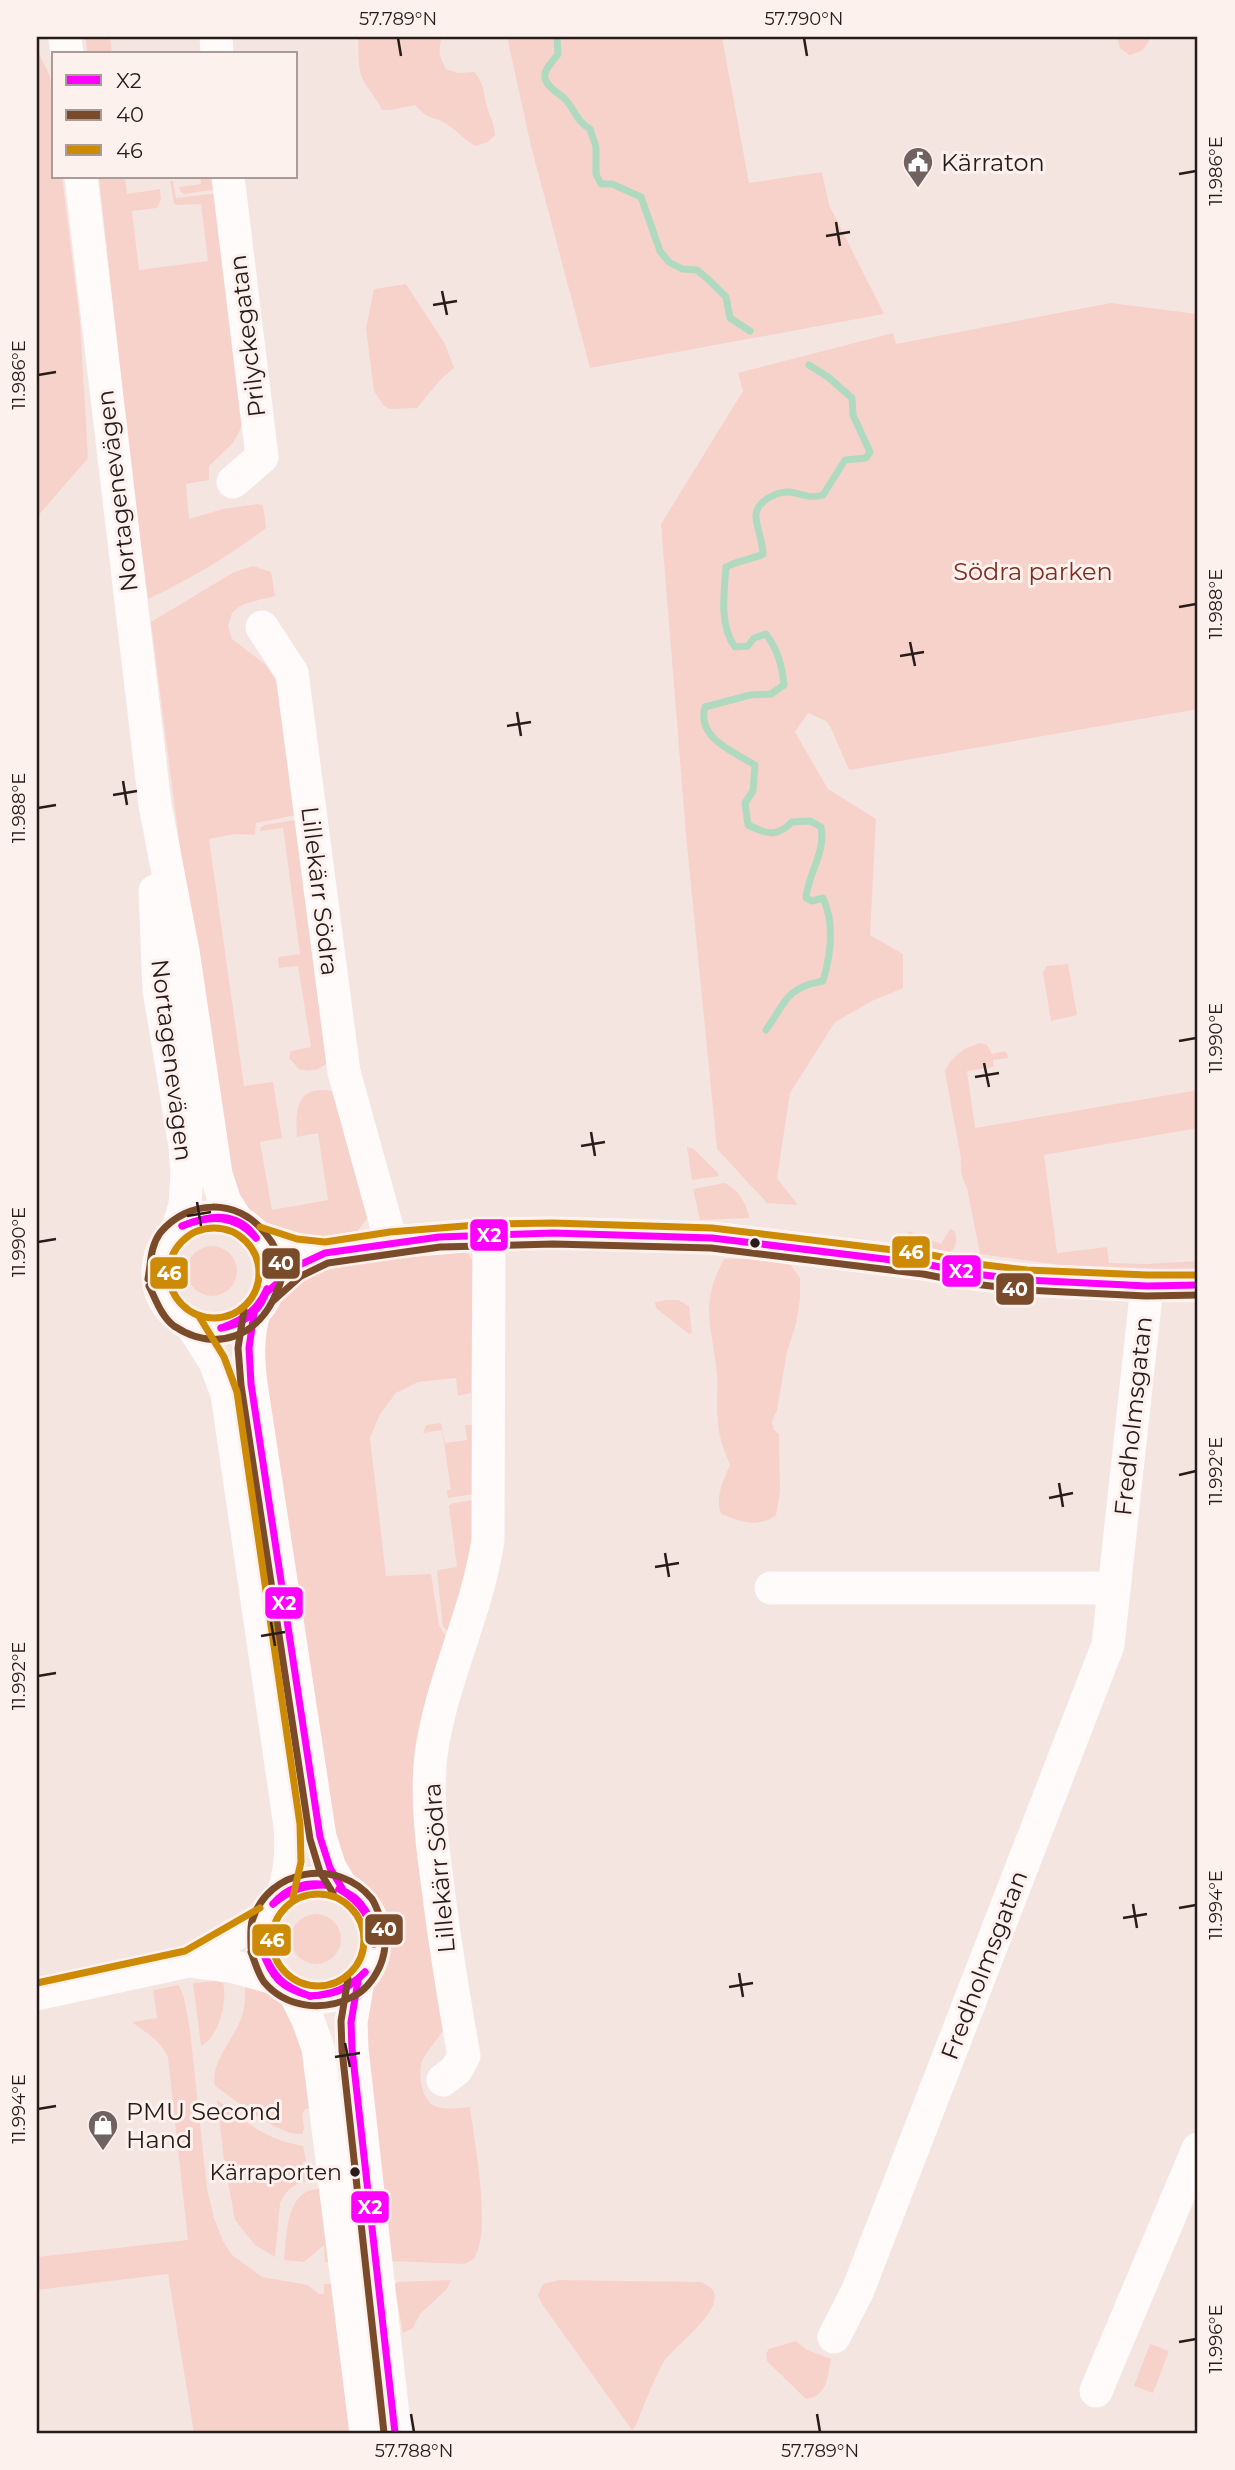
<svg xmlns="http://www.w3.org/2000/svg" width="1235" height="2470" font-family="Montserrat,sans-serif">
<style>
.green{fill:#f7d2cb}
.lines{fill:none;stroke-linecap:round;stroke-linejoin:round}
.stream{stroke:#b0dabf;stroke-width:7}
.minor{stroke:#fefbfa;stroke-width:33}
.bus-1-casing{stroke:#fdf1ee;stroke-width:12}
.bus-2-casing{stroke:#fdf1ee;stroke-width:12}
.bus-3-casing{stroke:#fdf1ee;stroke-width:12}
.bus-1{stroke:#f0f;stroke-width:7}
.bus-2{stroke:#7a4b2a;stroke-width:7}
.bus-3{stroke:#cd8a05;stroke-width:7}
.ticks{fill:none;stroke:#271c1a;stroke-width:2.5}
.bus-dot{fill:#271c1a;stroke:#fdf1ee;stroke-width:2.5}
.labels{text-anchor:middle;dominant-baseline:central;stroke-width:6;stroke-linejoin:round;paint-order:stroke}
.bus-label{font-size:22px;fill:#271c1a;stroke:#fdf1ee;text-anchor:end}
.poi-label{font-size:24px;fill:#271c1a;stroke:#fdf1ee;text-anchor:start}
.street-label{font-size:24px;fill:#271c1a;stroke:#fdf1ee}
.park-label{font-size:24px;fill:#7f2d21;stroke:#fdf1ee}
.line-badge{stroke:#fdf1ee;stroke-width:2.5}
.badge-label{font-size:19px;text-anchor:middle;font-weight:bold;fill:#fff}
.neatline{fill:none;stroke:#271c1a;stroke-width:2.5}
.ticks-label{font-size:18px;text-anchor:middle;fill:#271c1a}
</style>
<rect width="100%" height="100%" fill="#f5e5e1"/>
<g class="green">
<path d="M86 37H110L112 54H87Z"/>
<path d="M358 37H442C438 49 439 57 446 69L458 73 474 72C486 84 483 98 489 112 492 121 494 126 495 135L488 142 476 146C465 141 459 132 448 125 434 115 430 122 415 105L391 110H382C377 99 370 91 364 82 357 68 359 52 358 37Z"/>
<path d="M507 37H722L749 183 822 172 829 205 884 314 590 368 531 146Z"/>
<path d="M1117 37H1150C1146 49 1142 52 1129 55L1120 48Z"/>
<path d="M37 49 50 77 54 113V177H62L80 322 88 458 37 517Z"/>
<path d="M99 177H125L127 194 160 189 161 200 157 208 132 211 139 270 208 261 201 204 176 205 174 204 170 181H173L176 198 218 193 242 426 233 443 209 466V480L186 484 189 519 223 509 257 504 263 505 266 528C229 556 190 579 148 599L131 469Z"/>
<path d="M200 177H216L217 189 184 194 180 191 179 187 201 184Z"/>
<path d="M406 284 445 344 454 368 441 379 417 408 390 409 384 406 374 391 366 328 374 289Z"/>
<path d="M1111 303 1198 314V709L849 770 830 726 826 721 808 713 795 732 828 789 876 819 870 935 903 954V988L872 1001 835 1022 790 1093 777 1178 798 1205 767 1203 717 1149 686 835 661 524 743 391 738 373 893 333 896 344Z"/>
<path d="M253 566 271 572 275 596 247 603 239 607 232 613 228 626 232 639 265 664 276 680 296 815 256 823 255 835 235 834 209 839 244 1086 273 1082 282 1138 260 1142 272 1210 328 1200 318 1133 297 1137C295 1106 298 1083 336 1092L370 1214 357 1232 313 1240 260 1223 248 1216 234 1199 184 879 151 622 234 572Z"/>
<path d="M295 820 328 1061C320 1071 312 1072 299 1069L289 1058 291 1051 311 1047 298 966 279 968 278 957 300 954 283 828 260 831 261 827 265 825Z"/>
<path d="M1068 964 1077 1015 1051 1021 1043 972 1047 966Z"/>
<path d="M981 1043 987 1045 992 1054 1004 1051 1007 1053 1008 1058 993 1060 994 1067 967 1071 975 1128 1198 1090V1128L1044 1155 1057 1253 1107 1247 1109 1263 1147 1264 1198 1261V1270L1060 1265 980 1254 967 1188C962 1179 960 1169 961 1158L945 1072C950 1057 966 1046 981 1043Z"/>
<path d="M687 1147 694 1149 718 1173 719 1176 692 1180Z"/>
<path d="M724 1183C737 1188 747 1203 749 1218L700 1220 693 1189Z"/>
<path d="M950 1229 954 1231C958 1237 957 1248 950 1252L901 1244 909 1231 941 1244Z"/>
<circle cx="212" cy="1271" r="25"/>
<path d="M462 1249 468 1253 473 1261 471 1393 458 1396 456 1378 418 1382 396 1393 380 1414 370 1438 386 1576 431 1574 439 1625 446 1637 445 2027C439 2038 429 2048 423 2059 417 2072 421 2102 437 2107 447 2110 459 2108 470 2107 474 2141 491 2225 476 2255 474 2260 469 2262 464 2264L391 2261 361 2028 371 1981 383 1955 385 1944 384 1931 376 1906 351 1879 337 1848 278 1481 260 1323C265 1313 270 1303 278 1296 322 1253 404 1255 462 1249Z"/>
<path d="M724 1259H754L791 1265 800 1278V1299L796 1324 787 1352 777 1410 772 1422 774 1430 779 1434 780 1492 776 1515C758 1529 740 1521 721 1514 715 1497 723 1481 730 1465 725 1452 719 1438 718 1424 716 1408 718 1392 717 1375 713 1327 698 1307 724 1259Z"/>
<path d="M667 1300H678L689 1306 692 1333 689 1334 656 1308 655 1302Z"/>
<path d="M441 1423 445 1443 467 1440 465 1425H472L473 1494 448 1498 447 1490H451L442 1430 423 1433 426 1425Z"/>
<path d="M474 1500 471 1562 449 1633 443 1626 437 1573 438 1570 457 1567 449 1506 453 1503Z"/>
<circle cx="316" cy="1939" r="25"/>
<path d="M245 1978C256 1983 269 1987 278 1995 307 2022 306 2071 312 2108L305 2109 302 2114 304 2128 302 2134C277 2136 236 2100 215 2086 209 2061 238 2036 243 2012 246 2001 245 1989 245 1978Z"/>
<path d="M216 1981 223 1983C228 2001 219 2037 201 2046L193 1983Z"/>
<path d="M179 1985 184 1998 190 2030 207 2189 214 2218 223 2241 232 2255 262 2277 308 2285 319 2294H324V2284L336 2283 354 2433H194L168 2274 37 2290V2257L188 2240 168 2058C161 2040 147 2034 132 2022L157 2018 153 1990Z"/>
<path d="M217 2100C248 2123 264 2139 303 2146L306 2161 303 2162 306 2181C293 2184 285 2192 280 2203L275 2257 255 2245 235 2220 224 2160Z"/>
<path d="M322 2188 330 2262H325L324 2245 304 2262 284 2260C287 2239 285 2204 306 2192 310 2190 317 2189 322 2188Z"/>
<path d="M451 2280 447 2289 420 2314 413 2328 403 2333 394 2284 398 2282Z"/>
<path d="M559 2280 700 2282C746 2297 671 2347 663 2363 652 2383 644 2406 635 2427L632 2430 542 2304 538 2295 543 2284Z"/>
<path d="M796 2341 807 2350 831 2359C827 2377 828 2396 806 2399L767 2361 766 2353 769 2349Z"/>
<path d="M1150 2344 1169 2351 1153 2393 1134 2386Z"/>
</g>
<g class="lines">
<g class="stream">
<path d="M557 37 558 54C554 61 543 69 545 78 547 88 559 93 565 99 575 110 577 122 590 129L596 147V174L601 184H612L641 197 660 251 669 262 682 269 697 270 710 281 726 297 730 318 750 331"/>
<path d="M766 1030C786 1002 785 988 823 981 831 954 835 924 823 898L812 901 806 898C808 873 826 853 821 827L810 821 792 822C776 838 767 834 748 825L745 803 753 791 755 765C734 752 696 738 705 707L750 695 771 694 784 685C782 666 778 650 766 634L754 638 748 646 735 647C719 625 724 594 726 567 738 560 751 560 763 554 763 540 755 524 756 515 757 501 777 491 790 492 802 494 810 499 823 495L845 460 866 458 870 452 853 415 852 398 828 377 809 365"/>
</g>
<g class="minor">
<path d="M65 37 67 54"/>
<path d="M216 37 217 54"/>
<path d="M81 177 155 805 183 951 216 1174 225 1202 238 1222"/>
<path d="M228 177 262 457 233 482"/>
<path d="M262 627 292 673 344 1072 391 1242"/>
<path d="M155 891 159 990 185 1146 187 1175 185 1205 177 1231"/>
<circle cx="214" cy="1273" r="56"/>
<path d="M257 1237 295 1249 325 1253 391 1242 489 1234 553 1233 712 1238 925 1264 975 1274 1026 1280 1147 1286 1198 1285"/>
<path d="M254 1313C247 1337 248 1359 251 1384L320 1837 330 1868 342 1888"/>
<path d="M191 1324 215 1362 227 1394 290 1826C292 1850 291 1871 283 1894"/>
<path d="M771 1588H1114"/>
<circle cx="318" cy="1940" r="57"/>
<path d="M189 1961 231 1966 274 1978"/>
<path d="M358 1981 351 2022 352 2049 395 2433"/>
<path d="M295 1993 308 2020 318 2048 366 2433"/>
<path d="M37 1994 189 1961 265 1917"/>
<path d="M443 2080 456 2070 464 2056C454 2000 445 1944 438 1888 432 1843 426 1800 431 1755 441 1681 477 1614 488 1540L489 1234"/>
<path d="M834 2337 858 2290 1108 1645 1147 1286"/>
<path d="M1096 2391 1198 2149"/>
</g>
<g class="bus-1-casing">
<g id="bus-1">
<path d="M182 1226C209 1215 238 1210 256 1238"/>
<path d="M182 1226C210 1215 234 1214 256 1238"/>
<path d="M266 1293 295 1267 325 1253 439 1237 553 1233 712 1238 925 1264 975 1274 1026 1280 1147 1286 1198 1285"/>
<path d="M254 1313 249 1348 251 1384 320 1837 330 1868 342 1888"/>
<path d="M221 1328C243 1325 261 1311 267 1289"/>
<path d="M221 1328C243 1320 257 1311 267 1289"/>
<path d="M339 1889C363 1897 374 1920 374 1944"/>
<path d="M339 1889C361 1902 372 1918 374 1944"/>
<path d="M273 1904C286 1888 306 1881 326 1885"/>
<path d="M273 1904C290 1890 304 1885 326 1885"/>
<path d="M262 1950C274 1977 282 1986 310 1996"/>
<path d="M262 1950C272 1978 281 1988 310 1996"/>
<path d="M358 1981 351 2022 352 2049 395 2433"/>
<path d="M310 1996C333 1995 349 1990 365 1972"/>
<path d="M310 1996C333 1994 348 1989 365 1972"/>
</g>
</g>
<g class="bus-2-casing">
<g id="bus-2">
<path d="M148 1279C151 1263 150 1247 160 1233 188 1199 238 1198 265 1233 274 1244 281 1256 282 1271 282 1278 280 1285 277 1291 260 1336 216 1354 174 1326 161 1316 156 1300 149 1286"/>
<path d="M273 1301 301 1276 328 1263 440 1247 553 1244 711 1248 923 1274 974 1284 1025 1290 1146 1296 1198 1295"/>
<path d="M244 1310 238 1348 241 1385 310 1839 320 1872 333 1893"/>
<path d="M251 1948C251 1939 250 1929 252 1921 268 1868 338 1857 372 1899 376 1905 378 1913 381 1919 387 1934 386 1951 380 1966 374 1979 365 1991 352 1997 323 2012 286 2008 264 1982 258 1974 255 1962 251 1952"/>
<path d="M348 1979 341 2021 342 2050 384 2433"/>
</g>
</g>
<g class="bus-3-casing">
<g id="bus-3">
<path d="M260 1227 297 1239 325 1242 390 1232 489 1224 553 1223 712 1228 926 1254 977 1264 1027 1270 1147 1275H1198"/>
<circle cx="214" cy="1273" r="45"/>
<path d="M200 1318 224 1357 237 1392 300 1824 301 1862 293 1897"/>
<circle cx="318" cy="1940" r="46"/>
<path d="M37 1983 185 1951 260 1908"/>
</g>
</g>
<use href="#bus-1" class="bus-1"/>
<use href="#bus-2" class="bus-2"/>
<use href="#bus-3" class="bus-3"/>
</g>
<path class="ticks" d="M398 38 401 56M804 38 807 56M1179 174 1196 171M836 222 840 246M826 236 850 232M442 291 447 315M433 305 457 301M38 375 56 372M1179 607 1196 604M910 642 915 666M900 656 924 652M517 712 521 736M507 726 531 722M123 781 127 805M113 795 137 791M38 808 56 805M1179 1041 1196 1038M984 1063 989 1087M975 1077 999 1073M591 1132 595 1156M581 1146 605 1142M197 1202 201 1226M187 1216 211 1212M38 1242 56 1239M1179 1475 1196 1471M1059 1483 1063 1507M1049 1498 1073 1493M665 1553 669 1577M655 1567 679 1563M271 1622 275 1646M261 1636 285 1632M38 1676 56 1673M1133 1904 1137 1928M1179 1908 1196 1905M1123 1918 1147 1914M739 1973 743 1997M729 1987 753 1983M345 2043 350 2067M335 2057 360 2053M38 2109 56 2106M1179 2342 1196 2339M411 2414 414 2432M817 2414 820 2432"/>
<defs>
<g id="civic-pin" transform="scale(1.575)"><path d="M0 17L-7.5 6A9.5 9.5 0 1 1 7.5 6Z" fill="#6f6260" stroke="#fdf1ee"/><path d="M-.6-6.5H3V-4.5H.6V-3L4-1V1h2V6H-6V1h2V-1L-.6-3ZM-1.2 2.5V6h2.4V2.5Z" fill="#fff"/></g>
<g id="shop-pin" transform="scale(1.575)"><path d="M0 17L-7.5 6A9.5 9.5 0 1 1 7.5 6Z" fill="#6f6260" stroke="#fdf1ee"/><path d="M-5-2.5h2.3a2.7 3.5 0 0 1 5.4 0H5L5.5 6h-11ZM-1.5-2.5h3a1.5 2.3 0 0 0-3 0Z" fill="#fff"/></g>
</defs>
<g fill-rule="evenodd">
<use href="#civic-pin" x="918" y="162"/>
<use href="#shop-pin" x="103" y="2125"/>
</g>
<g class="bus-dot">
<circle cx="755" cy="1243" r="6"/>
<circle cx="355" cy="2172" r="6"/>
</g>
<g class="labels">
<g class="bus-label">
<text x="342" y="2172">Kärraporten</text>
</g>
<g class="poi-label">
<text x="941" y="162">Kärraton</text>
<text x="126" y="2111">PMU Second<tspan x="126" dy="28">Hand</tspan></text>
</g>
<g class="street-label">
<text transform="translate(247 336) rotate(-97)">Prilyckegatan</text>
<text transform="translate(117 491) rotate(-97)">Nortagenevägen</text>
<text transform="translate(320 891) rotate(83)">Lillekärr Södra</text>
<text transform="translate(172 1060) rotate(83)">Nortagenevägen</text>
<text transform="translate(1133 1416) rotate(-84)">Fredholmsgatan</text>
<text transform="translate(439 1868) rotate(-95)">Lillekärr Södra</text>
<text transform="translate(984 1965) rotate(-69)">Fredholmsgatan</text>
</g>
<g class="park-label">
<text x="1033" y="571">Södra parken</text>
</g>
</g>
<g class="line-badge">
<rect x="469" y="1218" width="40" height="34" rx="7" fill="#f0f"/>
<rect x="891" y="1235" width="40" height="34" rx="7" fill="#cd8a05"/>
<rect x="261" y="1247" width="40" height="33" rx="7" fill="#7a4b2a"/>
<rect x="941" y="1254" width="41" height="34" rx="7" fill="#f0f"/>
<rect x="149" y="1256" width="40" height="34" rx="7" fill="#cd8a05"/>
<rect x="995" y="1272" width="40" height="34" rx="7" fill="#7a4b2a"/>
<rect x="264" y="1586" width="40" height="34" rx="7" fill="#f0f"/>
<rect x="364" y="1913" width="40" height="33" rx="7" fill="#7a4b2a"/>
<rect x="251" y="1923" width="41" height="34" rx="7" fill="#cd8a05"/>
<rect x="350" y="2190" width="40" height="34" rx="7" fill="#f0f"/>
</g>
<g class="badge-label">
<text x="489" y="1242">X2</text>
<text x="911" y="1259">46</text>
<text x="281" y="1270">40</text>
<text x="961" y="1278">X2</text>
<text x="169" y="1280">46</text>
<text x="1015" y="1296">40</text>
<text x="284" y="1610">X2</text>
<text x="384" y="1936">40</text>
<text x="272" y="1947">46</text>
<text x="370" y="2214">X2</text>
</g>
<rect width="1235" height="2470" fill="none" stroke="#fdf1ee" stroke-width="77"/>
<rect x="52" y="52" width="245" height="126" fill="#fdf1ee" stroke="#a79c99" stroke-width="2"/>
<rect x="66" y="75" width="35" height="10" fill="#ff00ff" stroke="#a79c99" stroke-width="2"/>
<text x="116" y="88" font-size="21" fill="#271c1a">X2</text>
<rect x="66" y="110" width="35" height="10" fill="#7a4b2a" stroke="#a79c99" stroke-width="2"/>
<text x="116" y="122" font-size="21" fill="#271c1a">40</text>
<rect x="66" y="145" width="35" height="10" fill="#cd8a05" stroke="#a79c99" stroke-width="2"/>
<text x="116" y="158" font-size="21" fill="#271c1a">46</text>
<rect x="38" y="38" width="1158" height="2394" class="neatline"/>
<g class="ticks-label">
<text x="398" y="25">57.789°N</text>
<text x="804" y="25">57.790°N</text>
<text transform="translate(1216 171) rotate(-90)" y="6">11.986°E</text>
<text transform="translate(19 375) rotate(-90)" y="6">11.986°E</text>
<text transform="translate(1216 604) rotate(-90)" y="6">11.988°E</text>
<text transform="translate(19 808) rotate(-90)" y="6">11.988°E</text>
<text transform="translate(1216 1038) rotate(-90)" y="6">11.990°E</text>
<text transform="translate(19 1242) rotate(-90)" y="6">11.990°E</text>
<text transform="translate(1216 1471) rotate(-90)" y="6">11.992°E</text>
<text transform="translate(19 1676) rotate(-90)" y="6">11.992°E</text>
<text transform="translate(1216 1905) rotate(-90)" y="6">11.994°E</text>
<text transform="translate(19 2109) rotate(-90)" y="6">11.994°E</text>
<text transform="translate(1216 2339) rotate(-90)" y="6">11.996°E</text>
<text x="414" y="2457">57.788°N</text>
<text x="820" y="2457">57.789°N</text>
</g>
</svg>
